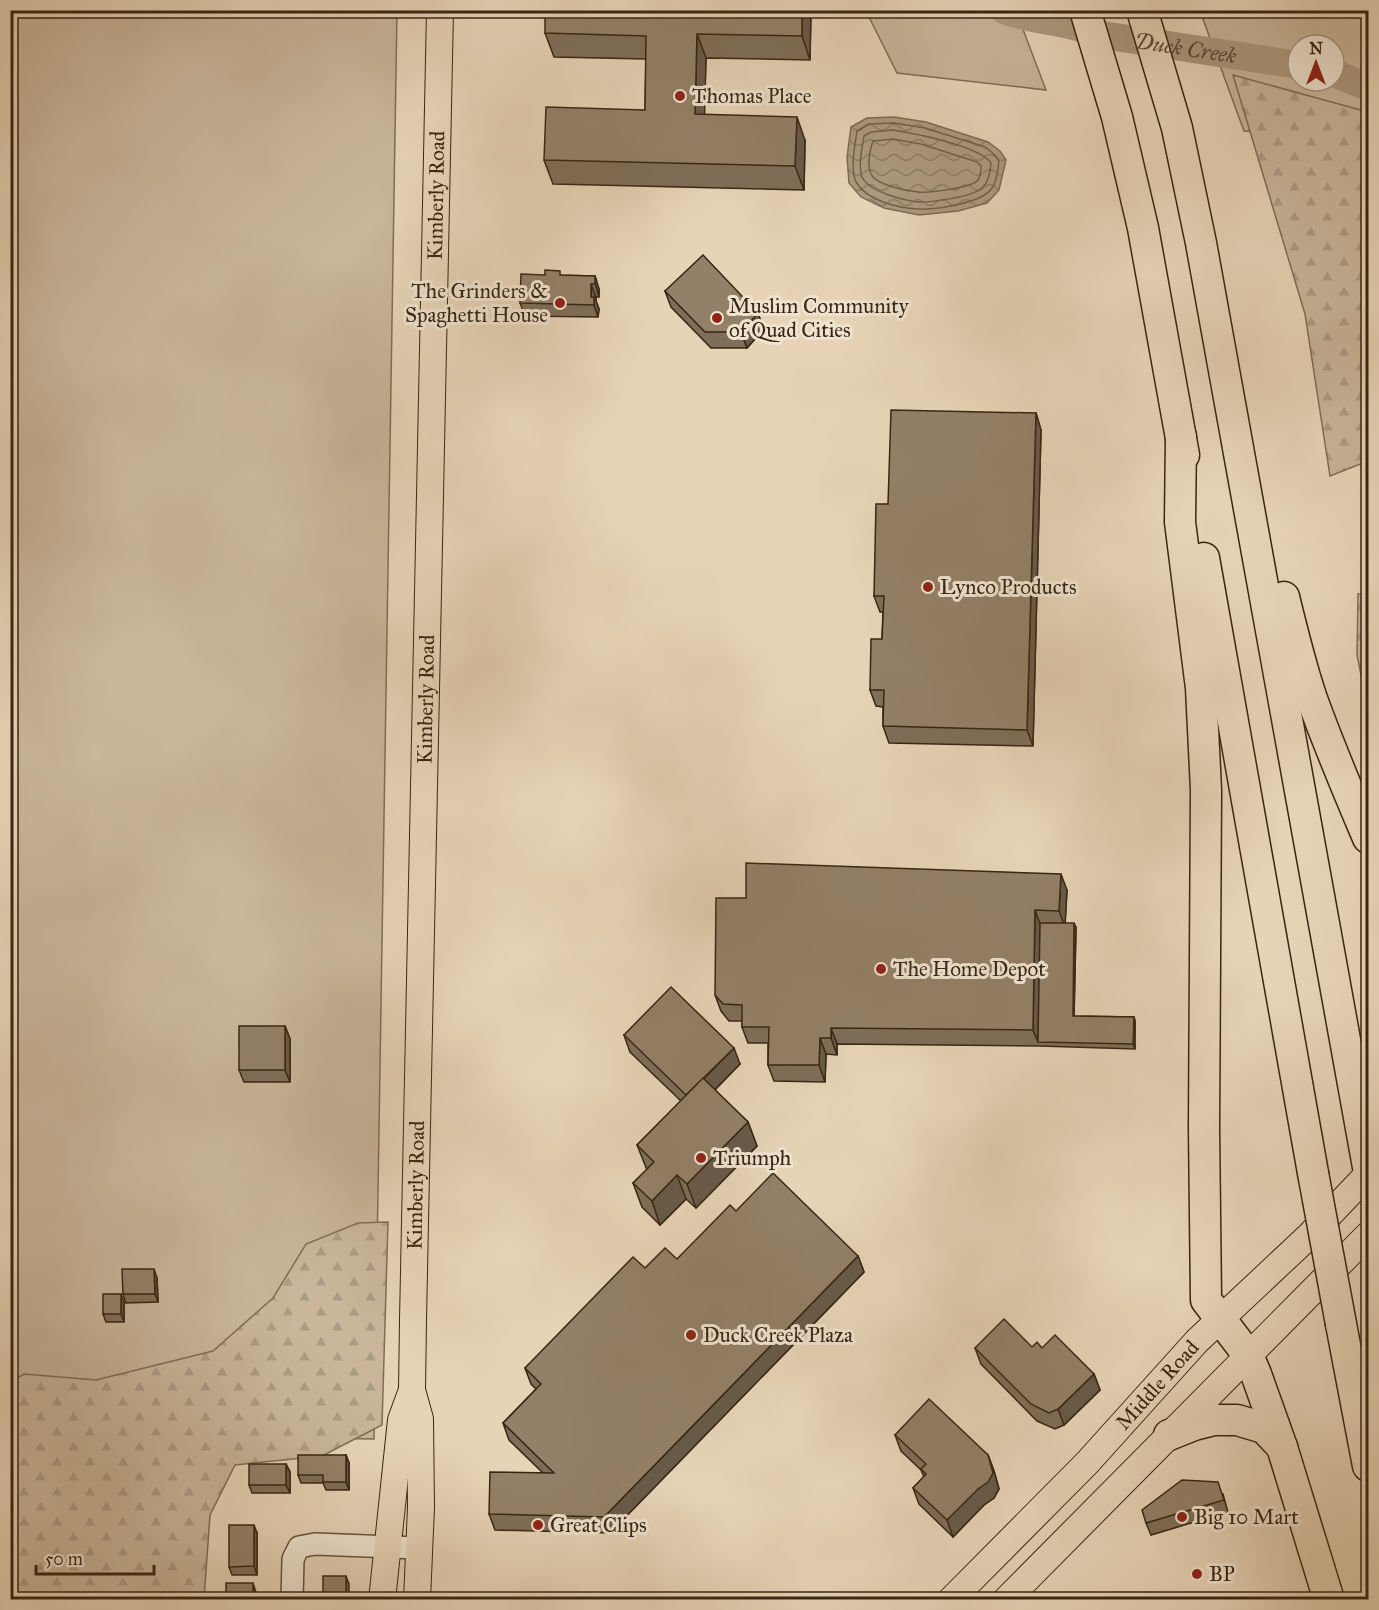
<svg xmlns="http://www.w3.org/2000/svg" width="1379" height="1610" font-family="'IM FELL Great Primer',serif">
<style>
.green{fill:#c9b69b;stroke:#806e57;stroke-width:1.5;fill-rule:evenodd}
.forest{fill:url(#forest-firs);stroke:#806e57;stroke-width:1.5}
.water{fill:url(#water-waves);stroke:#7e6b54;stroke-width:1.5}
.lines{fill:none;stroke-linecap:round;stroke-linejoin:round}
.shore{stroke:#726049;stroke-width:1.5}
.river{stroke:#ac997f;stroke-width:28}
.minor-casing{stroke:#64523c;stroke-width:24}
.major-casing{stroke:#382613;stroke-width:28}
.highway-casing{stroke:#382613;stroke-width:33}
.minor{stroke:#efe3d0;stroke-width:21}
.major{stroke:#e7d4b7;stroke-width:26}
.highway{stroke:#e7d4b7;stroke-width:30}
.highway-bridge-casing{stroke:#382613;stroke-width:33;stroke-linecap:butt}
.highway-bridge{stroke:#e7d4b7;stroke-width:30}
.wall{fill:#7e6e59;stroke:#382613;stroke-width:1.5}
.shaded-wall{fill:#675a49;stroke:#382613;stroke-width:1.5}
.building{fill:#938068;stroke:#382613;stroke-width:1.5}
.poi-dot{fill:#8f2418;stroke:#efe3d0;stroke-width:2}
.labels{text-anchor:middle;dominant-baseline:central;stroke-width:6;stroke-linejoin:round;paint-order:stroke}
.poi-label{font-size:21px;fill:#382613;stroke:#efe3d0;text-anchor:start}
.street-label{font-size:21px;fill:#382613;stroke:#efe3d0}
.water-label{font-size:22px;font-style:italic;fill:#5b4833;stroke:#efe3d0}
</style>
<defs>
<pattern id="forest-firs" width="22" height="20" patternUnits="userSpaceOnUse" patternTransform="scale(1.5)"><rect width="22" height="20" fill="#c9b69b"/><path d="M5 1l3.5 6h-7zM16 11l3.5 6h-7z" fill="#ad9c85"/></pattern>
<pattern id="water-waves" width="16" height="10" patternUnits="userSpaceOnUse" patternTransform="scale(1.5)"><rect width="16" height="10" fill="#ac997f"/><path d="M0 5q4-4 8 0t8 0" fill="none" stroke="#8d7d67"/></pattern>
</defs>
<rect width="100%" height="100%" fill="#e7d4b7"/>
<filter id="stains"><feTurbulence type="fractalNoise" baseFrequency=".00333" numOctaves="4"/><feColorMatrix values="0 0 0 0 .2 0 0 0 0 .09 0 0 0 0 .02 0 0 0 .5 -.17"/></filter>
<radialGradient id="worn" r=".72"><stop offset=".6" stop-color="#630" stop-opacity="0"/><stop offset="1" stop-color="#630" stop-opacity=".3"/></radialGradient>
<g class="green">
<path d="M11 11H397L374 1439 188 1436 11 1600Z"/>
<path d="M866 11H1016L1046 90 897 73Z"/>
<path d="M1200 11H1368V139L1244 131ZM1298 45H1334V81H1298Z"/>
</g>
<g class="forest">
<path d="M1233 75 1368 112V221L1362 236 1368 249V461L1330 476 1305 314Z"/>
<path d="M1358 594H1368V700H1366L1357 655Z"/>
<path d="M388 1222 382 1425 322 1456 235 1465 210 1515 204 1599H11L10 1382 24 1374 96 1380 213 1351 273 1298 306 1244 358 1223Z"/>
</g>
<path class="water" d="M894 117 926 122 988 142 1000 151 1006 160 999 190 987 203 958 211 919 215 884 208 861 197 849 183 847 157 851 127 867 118Z"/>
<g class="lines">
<g class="shore">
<path d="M894 123 925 128 985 147 995 155 999 161C998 169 997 182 992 188 983 203 935 210 918 209 898 208 867 201 856 182 850 170 855 144 857 131L869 124Z"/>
<path d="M894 130C916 134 979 146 991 163 990 171 989 182 982 188 972 197 933 202 920 202 905 201 869 192 862 177 858 165 862 148 864 136L871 132Z"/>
<path d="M893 139 921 144 977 162 981 166C981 170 980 177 978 180 972 188 928 193 918 192 907 191 876 185 871 174 867 164 870 150 873 141Z"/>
</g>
<g class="river">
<path id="s1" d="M1004 10C1033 22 1067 20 1096 34L1298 65"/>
<path d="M1334 73 1368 87"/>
</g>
<g class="minor-casing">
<path id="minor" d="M292 1600 293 1559 299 1547 315 1544 418 1548"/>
</g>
<g class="major-casing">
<g id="major">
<path d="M382 1600 401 1420 412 1390"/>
<path id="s2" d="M417 1600 421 1507 420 1419 412 1390 413 1320 440 10"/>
<path id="s3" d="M951 1600 1087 1463 1197 1341 1310 1235 1368 1174"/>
<path d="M1006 1600 1368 1235"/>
</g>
</g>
<g class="highway-casing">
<g id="highway">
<path d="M1085 10 1117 117 1143 228 1184 455"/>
<path d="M1142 10 1177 128 1201 243 1368 1167"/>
<path d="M1181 437 1180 522 1201 688 1206 790 1204 1128 1206 1300 1248 1355 1256 1374 1282 1447 1329 1600"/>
<path d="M1204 558 1313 1173"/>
<path d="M1284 597C1292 630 1300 663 1311 696 1328 744 1348 791 1368 838"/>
<path d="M1341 1324 1368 1466"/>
<path d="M1169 1435 1194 1425 1214 1420H1237L1264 1428 1282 1447"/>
</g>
</g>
<use href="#minor" class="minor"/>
<use href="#major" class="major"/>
<use href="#highway" class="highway"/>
<g class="highway-bridge-casing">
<path id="highway-bridge" d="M1313 1173 1341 1324"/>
</g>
<use href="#highway-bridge" class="highway-bridge"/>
</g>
<g class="wall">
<path d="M811 10 810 60 706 58 704 115 805 140 804 190 553 184 544 160 645 110 646 59 554 57 545 33Z"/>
<path d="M545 275 595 276 599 289V297H596V301L599 309 598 317 525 316 520 303Z"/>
<path d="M665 291 764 329 747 348H711L671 307Z"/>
<path d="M1036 413 1041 430 1033 746 889 743 883 726V707L876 706 870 690 882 639 883 612H880L874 596 888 504Z"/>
<path d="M1067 890 1065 923 1076 927 1074 1016 1134 1017 1135 1021V1049L1039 1046 837 1044V1055L826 1054 825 1082 774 1081 768 1065V1043H748L742 1027V1021H729L721 1011 715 995 746 898Z"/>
<path d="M285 1026 290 1039V1082H244L239 1070Z"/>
<path d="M624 1035 740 1064 715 1090 748 1122 757 1146 696 1208 686 1199 660 1225 642 1207 633 1183 647 1170 637 1145 681 1101 630 1052Z"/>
<path d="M736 1211 858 1256 864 1272 610 1533 495 1530 489 1514 543 1473 509 1440 503 1423 536 1389 531 1384 525 1368 645 1268 677 1259Z"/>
<path d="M157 1278 158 1302 126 1303 123 1294Z"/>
<path d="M124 1302V1322H106L103 1314Z"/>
<path d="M1032 1347 1042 1348 1094 1374 1100 1390 1064 1425 1055 1429 1037 1421 981 1364 975 1348Z"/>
<path d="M895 1435 988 1455 994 1471 999 1489 994 1498 984 1505 953 1537 919 1504 913 1488 924 1477 921 1470 901 1451Z"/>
<path d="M346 1455 349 1463V1490H326L323 1483H301L298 1475Z"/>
<path d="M286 1464 290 1472V1493H252L249 1485Z"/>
<path d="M1223 1494 1228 1512 1151 1535 1146 1523Z"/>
<path d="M257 1533V1575H232L229 1567Z"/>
</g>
<g class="shaded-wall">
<path d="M802 10H811L810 60 802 36Z"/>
<path d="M697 34 706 58 704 138 695 114Z"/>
<path d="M797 117 805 140 804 190 795 166Z"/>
<path d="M595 276 599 289V297L595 284Z"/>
<path d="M591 284 596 297V301L599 309 598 317 591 297Z"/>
<path d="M758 313 764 329 747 348 741 332Z"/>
<path d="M1036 413 1041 430 1033 746 1027 730Z"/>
<path d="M1061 874 1067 890 1065 927 1059 911Z"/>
<path d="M1035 910 1041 927 1038 1042 1033 1030Z"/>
<path d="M1074 923 1076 927 1074 1020 1073 1016Z"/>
<path d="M1134 1017 1135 1021V1049L1133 1044Z"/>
<path d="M285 1026 290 1039V1082L285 1070Z"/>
<path d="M831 1028 837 1044V1055L831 1038Z"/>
<path d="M820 1038 826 1054 825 1082 819 1065Z"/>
<path d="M734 1048 740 1064 693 1112 687 1096Z"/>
<path d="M748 1122 757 1146 696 1208 687 1184Z"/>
<path d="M677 1175 686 1199 660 1225 652 1201Z"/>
<path d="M858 1256 864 1272 610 1533 604 1517Z"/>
<path d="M154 1269 157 1278 158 1302 155 1294Z"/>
<path d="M121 1294 124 1302V1322L121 1314Z"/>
<path d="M1094 1374 1100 1390 1064 1425 1058 1409Z"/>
<path d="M346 1455 349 1463V1490L346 1482Z"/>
<path d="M988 1455 994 1471 999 1489 994 1498 984 1505 953 1537 947 1520Z"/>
<path d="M286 1464 290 1472V1493L286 1485Z"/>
<path d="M254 1525 257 1533V1575L254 1566Z"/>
<path d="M346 1576 349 1584V1599H346Z"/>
<path d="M253 1583 257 1595V1599H253Z"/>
</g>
<g class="building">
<path d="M545 10H802V36L697 34 695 114 797 117 795 166 544 160 546 107 645 110 646 36 545 33Z"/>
<path d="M703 255 758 313 741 332H705L665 291Z"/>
<path d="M545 270 560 271V275L595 276V284H591V297H594V305L520 303 521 274 545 275Z"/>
<path d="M891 410 1036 413 1027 730 883 726 884 690H870L871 639H882L884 596H874L876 504H888Z"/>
<path d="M746 863 1061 874 1059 911 1035 910 1033 1030 831 1028V1038H820L819 1065H768L769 1027H742V1005L723 1004 715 995 716 898H746Z"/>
<path d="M1040 923H1074L1073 1016 1134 1017 1133 1044 1038 1042Z"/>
<path d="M671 987 734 1048 686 1095 624 1035Z"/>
<rect x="239" y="1026" width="46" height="44"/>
<path d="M703 1078 748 1122 687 1184 677 1175 652 1201 633 1183 654 1162 637 1145Z"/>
<path d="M773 1173 858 1256 604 1517 489 1514 490 1472 554 1473 503 1423 541 1384 525 1368 633 1257 645 1268 665 1248 677 1259 730 1205 736 1211Z"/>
<path d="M122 1269H154L155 1294H123Z"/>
<rect x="103" y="1294" width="18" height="20"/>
<path d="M1004 1319 1032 1347 1037 1342 1042 1348 1055 1335 1094 1374 1058 1409 1049 1413 1031 1404 975 1348Z"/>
<path d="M929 1399 988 1455 993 1473 988 1482 978 1489 947 1520 913 1488 926 1474 921 1469 926 1464 895 1435Z"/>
<path d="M298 1455H346V1482H323V1475H298Z"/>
<rect x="249" y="1464" width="37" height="21"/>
<path d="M1182 1480 1218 1482 1224 1500 1146 1523 1142 1510Z"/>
<path d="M229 1525H254V1566L229 1567Z"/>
<rect x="323" y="1576" width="23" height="23"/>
<rect x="226" y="1583" width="27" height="16"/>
</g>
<g class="poi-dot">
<circle cx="680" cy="96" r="6"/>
<circle cx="560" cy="303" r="6"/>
<circle cx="717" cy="318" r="6"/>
<circle cx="928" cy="587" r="6"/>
<circle cx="881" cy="969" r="6"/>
<circle cx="701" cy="1158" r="6"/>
<circle cx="691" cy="1335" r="6"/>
<circle cx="1182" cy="1517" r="6"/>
<circle cx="538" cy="1525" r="6"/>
<circle cx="1197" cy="1574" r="6"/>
</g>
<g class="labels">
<g class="poi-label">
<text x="692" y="96">Thomas Place</text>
<text x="548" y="291" text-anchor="end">The Grinders &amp;<tspan x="548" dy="24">Spaghetti House</tspan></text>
<text x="729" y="306">Muslim Community<tspan x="729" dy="24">of Quad Cities</tspan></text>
<text x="940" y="587">Lynco Products</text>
<text x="893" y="969">The Home Depot</text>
<text x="713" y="1158">Triumph</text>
<text x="703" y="1335">Duck Creek Plaza</text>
<text x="1194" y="1517">Big 10 Mart</text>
<text x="550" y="1525">Great Clips</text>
<text x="1209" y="1574">BP</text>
</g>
<g class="street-label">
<text stroke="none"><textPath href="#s2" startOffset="1406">Kimberly Road</textPath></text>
<text stroke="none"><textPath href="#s2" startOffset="902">Kimberly Road</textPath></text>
<text stroke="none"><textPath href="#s2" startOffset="416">Kimberly Road</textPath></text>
<text stroke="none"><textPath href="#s3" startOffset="298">Middle Road</textPath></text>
</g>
<g class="water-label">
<text stroke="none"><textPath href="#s1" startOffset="186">Duck Creek</textPath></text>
</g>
</g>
<rect width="1379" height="1610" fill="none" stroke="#e7d4b7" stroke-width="36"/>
<rect x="12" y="12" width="1355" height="1586" fill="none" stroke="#382613" stroke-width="3"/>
<rect x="18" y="18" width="1343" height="1574" fill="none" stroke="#382613" stroke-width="1.5"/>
<g transform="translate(1316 63)"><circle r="28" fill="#efe3d0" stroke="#a69784" stroke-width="1.5"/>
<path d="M0-4.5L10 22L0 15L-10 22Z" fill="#8f2418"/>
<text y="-9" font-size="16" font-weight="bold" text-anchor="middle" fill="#382613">N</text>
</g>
<path d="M36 1565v9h118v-9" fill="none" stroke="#382613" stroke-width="3"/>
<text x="45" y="1565" font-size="18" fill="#382613" stroke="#efe3d0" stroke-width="4.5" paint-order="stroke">50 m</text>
<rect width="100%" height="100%" filter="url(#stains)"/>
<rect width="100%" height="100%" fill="url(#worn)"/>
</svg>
